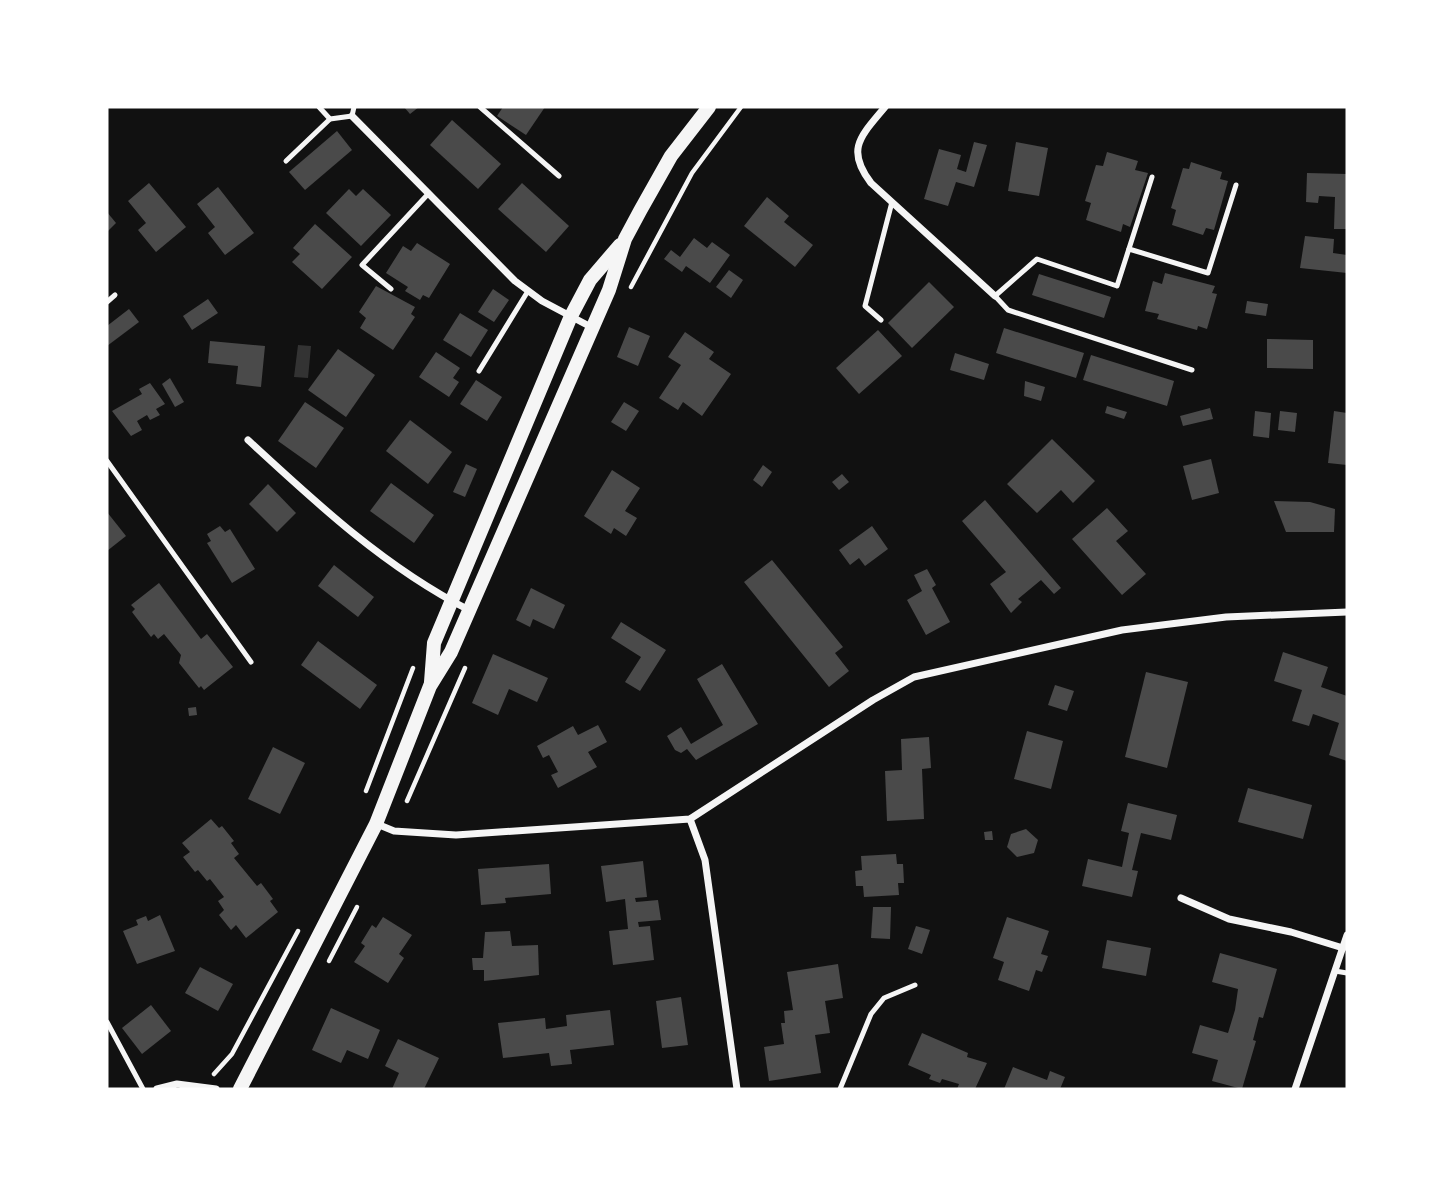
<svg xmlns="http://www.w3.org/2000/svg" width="1454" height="1196" font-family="Arial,sans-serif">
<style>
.water{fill:#333}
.building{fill:#4a4a4a}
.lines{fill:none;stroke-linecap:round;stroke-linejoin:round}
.path{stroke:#f5f5f5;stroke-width:4.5}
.service{stroke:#f5f5f5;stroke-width:5}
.minor{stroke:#f5f5f5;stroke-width:7}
.secondary{stroke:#f5f5f5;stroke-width:14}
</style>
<rect width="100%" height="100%" fill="#111"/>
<path class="water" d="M298 345 311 346 308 378 294 377Z"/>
<g class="building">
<path d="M404 107H419L410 114Z"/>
<path d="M503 107H545L526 135 497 116Z"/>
<path d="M452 120 501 164 478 189 430 145Z"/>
<path d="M337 131 352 150 305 190 289 172Z"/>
<path d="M974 142 987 145 974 187 956 182 948 206 924 199 939 149 961 155 957 169 966 172Z"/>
<path d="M1016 142 1048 148 1039 196 1008 191Z"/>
<path d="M1107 152 1138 161 1135 170 1148 173 1130 227 1123 224 1121 232 1086 220 1091 203 1085 201 1096 165 1103 166Z"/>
<path d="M1191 162 1222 172 1220 179 1228 181 1214 230 1206 228 1203 235 1172 225 1176 210 1171 208 1183 168 1189 169Z"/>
<path d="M1307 173 1347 174V229H1334L1335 197 1319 196 1318 203 1306 202Z"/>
<path d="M149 183 186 227 156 252 138 230 146 223 128 201Z"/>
<path d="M522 183 569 226 546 252 498 209Z"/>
<path d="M218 187 254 233 225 255 208 233 215 227 197 204Z"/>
<path d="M349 189 356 196 363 189 391 215 361 246 326 213Z"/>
<path d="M767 197 789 216 784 222 813 245 795 267 744 226Z"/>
<path d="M107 212 116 223 107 232Z"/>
<path d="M315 224 352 257 322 289 292 262 300 254 293 248Z"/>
<path d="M1305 236 1334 239 1333 253 1347 255V273L1300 268Z"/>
<path d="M694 238 707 248 712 242 730 255 710 283 686 266 682 272 664 259 671 250 680 257Z"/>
<path d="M417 243 450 264 429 298 423 295 420 300 405 291 408 287 386 273 403 246 411 251Z"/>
<path d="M729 270 743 280 731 298 716 287Z"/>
<path d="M1165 273 1215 286 1212 293 1217 294 1207 329 1198 326 1197 330 1157 319 1159 314 1145 311 1153 281 1162 284Z"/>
<path d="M1039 274 1111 297 1104 318 1032 295Z"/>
<path d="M929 282 954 307 912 348 888 323Z"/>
<path d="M376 286 415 307 411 314 415 317 393 350 360 328 366 318 359 312Z"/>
<path d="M493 289 509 300 494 322 478 312Z"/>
<path d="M208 299 218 313 192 330 183 316Z"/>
<path d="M1247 301 1268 304 1266 316 1245 313Z"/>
<path d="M129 309 139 322 107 346V326Z"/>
<path d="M460 313 488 330 471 357 443 340Z"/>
<path d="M629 327 650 336 638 366 617 357Z"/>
<path d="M1004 328 1084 353 1076 378 996 353Z"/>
<path d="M878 330 902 356 859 394 836 368Z"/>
<path d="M685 332 714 352 709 359 731 374 702 416 683 402 678 410 659 398 681 365 668 357Z"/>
<path d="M1267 339 1313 340V369L1267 368Z"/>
<path d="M210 341 265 346 261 387 236 384 238 366 208 363Z"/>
<path d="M338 349 375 375 346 417 308 390Z"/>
<path d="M436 352 460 368 453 378 459 382 449 397 419 377Z"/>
<path d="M955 353 989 364 984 380 950 370Z"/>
<path d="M1091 355 1174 381 1167 406 1083 380Z"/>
<path d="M170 378 184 402 175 407 162 384Z"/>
<path d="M476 380 502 397 487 421 460 404Z"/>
<path d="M1025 381 1045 387 1041 401 1024 396Z"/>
<path d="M150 383 165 404 156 409 160 415 150 420 147 415 137 421 142 430 131 436 112 411 142 394 139 389Z"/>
<path d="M305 402 344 428 316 468 278 441Z"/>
<path d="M624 402 639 411 626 431 611 422Z"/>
<path d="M1107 406 1127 412 1124 419 1105 413Z"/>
<path d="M1210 408 1213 419 1183 426 1180 416Z"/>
<path d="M1255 411 1271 413 1269 438 1253 436Z"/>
<path d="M1280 411 1297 413 1295 432 1278 430Z"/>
<path d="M1334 411 1347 413V465L1328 463Z"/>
<path d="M410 420 452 452 428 484 386 451Z"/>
<path d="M1052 439 1095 481 1073 503 1061 490 1037 513 1007 484Z"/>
<path d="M1211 459 1219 493 1192 500 1183 466Z"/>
<path d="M466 464 477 469 465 497 453 492Z"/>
<path d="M763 465 772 472 762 487 753 480Z"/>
<path d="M612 470 640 488 625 511 637 518 626 536 614 528 611 534 584 516Z"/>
<path d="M842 474 849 482 839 490 832 482Z"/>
<path d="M391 483 434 515 414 543 370 511Z"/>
<path d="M268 484 296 513 277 532 249 504Z"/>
<path d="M985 500 1061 588 1054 594 1041 580 1018 599 1022 602 1011 613 990 584 1006 572 962 521Z"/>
<path d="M1274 501 1310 502 1335 509 1334 532H1286Z"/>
<path d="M1107 508 1128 531 1116 541 1146 574 1122 595 1072 539Z"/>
<path d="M107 512 126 536 107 551Z"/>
<path d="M220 526 225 532 230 529 255 569 232 583 207 543 211 541 207 534Z"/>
<path d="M872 526 888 549 865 566 859 558 850 565 839 550Z"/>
<path d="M772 560 843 647 835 653 849 671 829 687 744 582Z"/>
<path d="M334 565 374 597 358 617 318 586Z"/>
<path d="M927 569 936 585 932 588 950 622 926 635 907 600 922 591 914 575Z"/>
<path d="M159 583 201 639 207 634 233 667 204 690 201 686 199 688 179 663 181 655 164 634 158 639 154 634 151 637 132 612 135 609 131 605Z"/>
<path d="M531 588 565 605 554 629 533 619 530 627 516 620Z"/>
<path d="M621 622 666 650 640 691 625 682 641 657 611 638Z"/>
<path d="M318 641 377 685 360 709 301 665Z"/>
<path d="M1283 652 1328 667 1321 687 1347 696V761L1329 755 1339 723 1313 714 1309 726 1292 721 1302 690 1274 681Z"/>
<path d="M493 654 548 678 537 702 509 689 498 715 472 703Z"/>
<path d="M722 664 758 724 696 760 687 749 681 753 675 750 667 736 681 727 691 744 723 725 697 679Z"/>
<path d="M1146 672 1188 682 1167 768 1125 757Z"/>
<path d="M1055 685 1074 691 1067 711 1048 705Z"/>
<path d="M196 707 197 715 189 716 188 708Z"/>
<path d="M598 725 607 742 588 752 597 767 558 788 551 775 558 772 549 755 543 758 537 746 573 726 578 735Z"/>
<path d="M1027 731 1063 741 1051 789 1014 779Z"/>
<path d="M929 737 931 768 922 769 924 819 887 821 885 771 902 770 901 739Z"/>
<path d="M273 747 305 763 280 814 248 799Z"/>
<path d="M1248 788 1312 805 1303 839 1238 822Z"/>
<path d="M1128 803 1177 815 1171 840 1141 833 1132 870 1138 871 1132 897 1082 886 1088 859 1122 867 1129 833 1121 831Z"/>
<path d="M211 819 219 828 222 826 234 841 231 843 239 854 234 858 257 886 261 883 273 899 270 901 278 912 246 938 236 925 231 930 219 915 224 910 218 901 224 897 210 879 207 881 198 870 195 872 183 857 190 852 182 843Z"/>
<path d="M1026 829 1038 840 1034 853 1017 857 1007 847 1011 834Z"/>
<path d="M992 831 993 840H985L984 832Z"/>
<path d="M896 854 897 864H903L904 883H898L899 895 864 897 863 886H856L855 871 862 870 861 856Z"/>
<path d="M643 861 647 897 635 898 636 902 658 900 661 920 638 922 639 927 650 926 654 960 613 965 609 931 628 929 625 899 606 902 601 866Z"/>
<path d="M549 864 551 894 505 898 506 903 481 905 478 869Z"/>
<path d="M873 907H891L890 939 871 938Z"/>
<path d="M160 915 175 951 137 964 123 931 138 925 136 920 146 916 148 921Z"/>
<path d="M383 917 412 935 399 954 404 958 388 983 354 962 365 946 361 943 372 925 376 928Z"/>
<path d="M1007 917 1049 931 1041 954 1048 956 1042 972 1036 970 1029 991 998 980 1004 962 993 958Z"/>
<path d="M916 926 930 930 922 954 908 949Z"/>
<path d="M510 931 512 946 538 945 539 975 484 981V970H473L472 958H483L485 932Z"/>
<path d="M1107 940 1151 948 1146 976 1102 968Z"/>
<path d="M1220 953 1277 969 1263 1018 1259 1017 1253 1040 1256 1041 1242 1089 1212 1081 1218 1060 1192 1053 1200 1025 1228 1033 1235 1010 1238 989 1212 982Z"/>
<path d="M838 964 843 998 825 1001 830 1033 815 1035 821 1073 769 1081 764 1047 784 1044 781 1023H785L784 1011 793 1010 787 972Z"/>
<path d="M200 967 233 984 218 1011 185 993Z"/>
<path d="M681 997 688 1045 662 1048 656 1001Z"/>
<path d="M151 1005 171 1031 142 1054 122 1028Z"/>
<path d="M331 1008 380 1030 368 1059 347 1050 341 1063 312 1050Z"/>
<path d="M610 1010 614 1045 570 1050 572 1064 551 1066 549 1053 503 1058 498 1023 545 1018 546 1029 567 1026 566 1015Z"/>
<path d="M922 1033 968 1053 967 1057 987 1063 975 1089H957L959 1084 942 1079 940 1083 929 1079 931 1075 908 1065Z"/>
<path d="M398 1039 439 1058 424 1089H392L399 1073 385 1066Z"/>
<path d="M1013 1067 1047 1080 1050 1071 1065 1077 1060 1089H1004Z"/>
</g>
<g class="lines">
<g class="path">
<path d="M631 287 692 173 741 107"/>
<path d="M366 791 413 668"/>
<path d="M407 801 465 668"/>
<path d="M329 961 357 907"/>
<path d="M214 1074 232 1054 298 931"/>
</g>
<g class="service">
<path d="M319 107 330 119 352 116 354 107"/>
<path d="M480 107 559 176"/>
<path d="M286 161 330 119"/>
<path d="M1152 177 1117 286 1037 259 995 296 1008 310 1192 370"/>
<path d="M1129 249 1208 273 1236 185"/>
<path d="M391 289 362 265 429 193"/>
<path d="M107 302 115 295"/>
<path d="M881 320 865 306 892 202"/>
<path d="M479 371 528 291"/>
<path d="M107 461 251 662"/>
<path d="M1335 971 1347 973"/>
<path d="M107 1022 143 1089"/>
<path d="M840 1089 871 1014 884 998 915 985"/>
</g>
<g class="minor">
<path d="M885 107C861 136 845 149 871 183L995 296"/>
<path d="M352 116 515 281 542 301 591 327"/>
<path d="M248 440C316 503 386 568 469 610"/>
<path d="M690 819 705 860 737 1089"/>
<path d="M377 824 394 831 456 835 690 819 873 700 914 677 1122 630 1226 617 1347 612"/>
<path d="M1181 898 1229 919 1291 932 1343 948"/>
<path d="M157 1089 177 1084 216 1089"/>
<path d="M1295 1089 1347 935"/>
</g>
<g class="secondary">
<path d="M431 682 434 643 571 316 590 280 620 245"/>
<path d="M240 1089 376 824 430 686 451 652 609 290 625 239 640 211 671 156 709 107"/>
</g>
</g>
<rect width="1454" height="1196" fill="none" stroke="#ffffff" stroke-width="217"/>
</svg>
